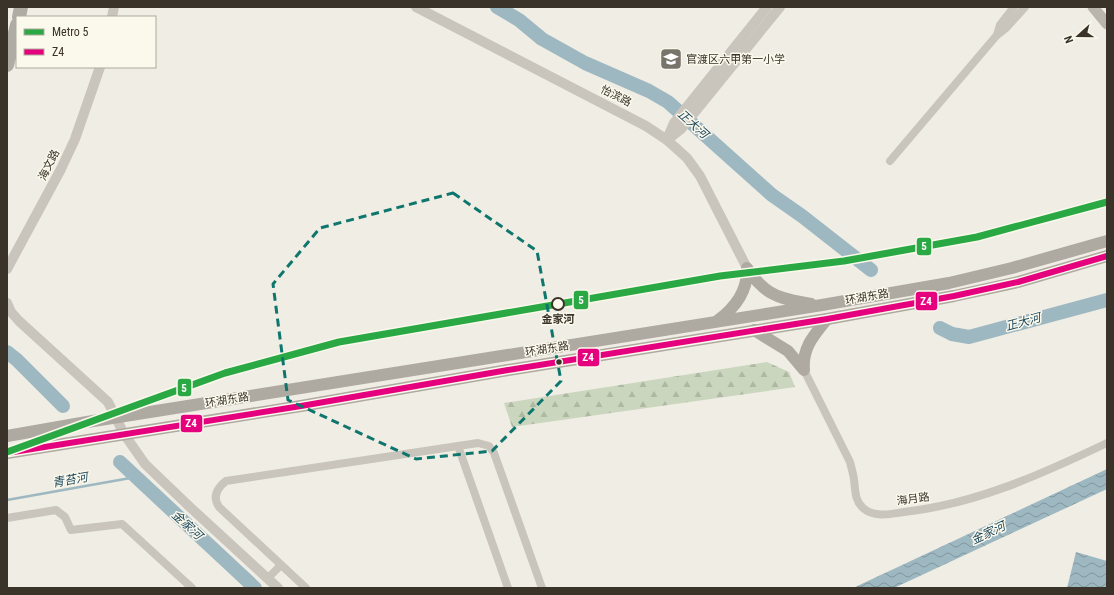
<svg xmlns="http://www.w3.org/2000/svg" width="1114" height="595" font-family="'Roboto Condensed','Noto Sans SC',sans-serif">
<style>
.forest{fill:url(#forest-firs)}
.water{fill:url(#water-waves)}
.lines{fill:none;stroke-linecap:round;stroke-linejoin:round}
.stream{stroke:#9eb8c2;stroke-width:2.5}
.river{stroke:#9eb8c2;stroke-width:14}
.minor{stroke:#c9c5bc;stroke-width:8}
.tertiary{stroke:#c9c5bc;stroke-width:10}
.secondary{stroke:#b9b5ad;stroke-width:11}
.primary{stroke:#aea9a1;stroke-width:12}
.motorway{stroke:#aeaca3;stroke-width:14}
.bus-1-casing{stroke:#fbf8ec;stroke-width:9}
.bus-1{stroke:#e5007d;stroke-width:6}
.metro-1-casing{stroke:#fbf8ec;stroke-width:10}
.metro-1{stroke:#2aa844;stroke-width:7}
.marked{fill:none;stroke:#0f766e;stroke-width:3;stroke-dasharray:8 5;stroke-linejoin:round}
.stop-dot{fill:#fbf8ec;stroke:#3a332a;stroke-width:2}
.bus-dot{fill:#3a332a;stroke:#fbf8ec;stroke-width:1.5}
.labels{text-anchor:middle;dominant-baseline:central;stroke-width:3;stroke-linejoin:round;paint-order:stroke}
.poi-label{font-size:11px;fill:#3a332a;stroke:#fbf8ec;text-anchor:start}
.street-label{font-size:11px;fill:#3a332a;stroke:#fbf8ec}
.stop-label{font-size:11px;font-weight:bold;fill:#3a332a;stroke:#fbf8ec}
.water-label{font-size:12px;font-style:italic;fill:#1d495e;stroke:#fbf8ec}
.line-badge{stroke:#fbf8ec;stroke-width:1.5}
.badge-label{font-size:11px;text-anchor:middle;font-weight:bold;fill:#fff}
</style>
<defs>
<pattern id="forest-firs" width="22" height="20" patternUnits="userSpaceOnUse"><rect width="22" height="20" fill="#cbd6be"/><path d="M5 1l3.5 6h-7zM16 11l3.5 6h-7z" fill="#afb8a3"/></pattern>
<pattern id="water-waves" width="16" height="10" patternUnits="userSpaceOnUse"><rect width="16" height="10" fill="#9eb8c2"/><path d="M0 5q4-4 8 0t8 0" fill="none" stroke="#82969e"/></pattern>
</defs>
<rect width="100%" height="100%" fill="#efede4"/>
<path class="forest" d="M767 362 789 372 795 387 512 427 504 403Z"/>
<g class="water">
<path d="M1107 469V489L894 588H853Z"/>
<path d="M1076 552 1107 561V588H1067Z"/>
</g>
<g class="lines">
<path class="stream" d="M7 500 136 477"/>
<g class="river">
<path d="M497 7 519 20 542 39 585 63 649 91 668 102 772 195 802 216 871 270"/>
<path d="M940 328 952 334 969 337 1107 300"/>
<path d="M7 352 17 360 63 406"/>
<path d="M120 462 255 588"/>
</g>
<g class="minor">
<path d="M997 35 1000 25 1014 7"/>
<path d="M890 161 997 35 1006 28 1025 7"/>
<path d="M804 370 850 462C851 466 852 470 853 474 856 486 853 499 863 508 874 518 891 514 904 512 976 504 1042 474 1107 443"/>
<path d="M458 446 508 588"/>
<path d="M7 518 56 510 65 517 71 530 122 524 192 588"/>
<path d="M267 579 281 565"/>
<path d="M306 588 219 507C212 497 217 488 226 481L478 443 489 446 494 453 542 588"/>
</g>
<g class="tertiary">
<path d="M416 7 646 126 667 140 687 158 700 176 747 268"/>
<path d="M112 17 114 7"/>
<path d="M667 139 674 123 767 7"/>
<path d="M667 140 681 129 780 7"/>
<path d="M7 269 61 169 75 139 100 67"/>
<path d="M7 303 11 312 19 321 108 402 124 434 145 464 192 509 278 588"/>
</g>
<path class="secondary" d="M1093 7 1107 24"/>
<g class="primary">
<path d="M717 321C735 308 748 291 747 268 751 274 755 280 761 285 773 298 794 301 811 304"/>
<path d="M754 330 788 351 804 370C802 348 814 335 827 319"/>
<path d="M7 436 87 422 822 305 949 283 1012 268 1107 241"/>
<path d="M7 453 301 406 508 370 827 319 954 296 1018 282 1107 256"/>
</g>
<g class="motorway">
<path d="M19 17 21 7"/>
<path d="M7 65 17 25"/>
</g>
<g class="bus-1-casing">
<path id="bus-1" d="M7 453 301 406 508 370 827 319 954 296 1018 282 1107 256"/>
</g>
<use href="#bus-1" class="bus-1"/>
<g class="metro-1-casing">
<path id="metro-1" d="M7 452 225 373 339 342 720 276 844 261 977 237 1107 202"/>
</g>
<use href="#metro-1" class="metro-1"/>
</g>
<path class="marked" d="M453 193 537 251 561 381 492 451 416 459 288 400 273 284 320 228Z"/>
<defs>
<g id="school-square" transform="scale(1.15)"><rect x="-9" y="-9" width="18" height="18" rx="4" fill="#79746b" stroke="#fbf8ec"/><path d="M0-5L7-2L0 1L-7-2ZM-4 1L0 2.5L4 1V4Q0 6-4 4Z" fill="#fff"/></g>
</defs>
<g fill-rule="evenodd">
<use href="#school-square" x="671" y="59"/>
</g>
<circle class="stop-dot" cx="558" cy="304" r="6"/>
<circle class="bus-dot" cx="559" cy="362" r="3.5"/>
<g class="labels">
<g class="poi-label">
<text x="686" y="59">官渡区六甲第一小学</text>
</g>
<g class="street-label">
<text transform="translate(616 96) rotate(27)">怡滨路</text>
<text transform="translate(49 165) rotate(-63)">海文路</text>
<text transform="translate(867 297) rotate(-10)">环湖东路</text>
<text transform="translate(547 349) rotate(-9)">环湖东路</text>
<text transform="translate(227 400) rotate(-9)">环湖东路</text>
<text transform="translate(913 499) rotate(-8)">海月路</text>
</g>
<g class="stop-label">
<text x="558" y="319">金家河</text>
</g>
<g class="water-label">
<text transform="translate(693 124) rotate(42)">正大河</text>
<text transform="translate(1023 322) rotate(-15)">正大河</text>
<text transform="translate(70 480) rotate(-10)">青苔河</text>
<text transform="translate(187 525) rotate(43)">金家河</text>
<text transform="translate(988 533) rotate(-25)">金家河</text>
</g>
</g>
<g class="line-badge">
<rect x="916" y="237" width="16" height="19" rx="4" fill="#2aa844"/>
<rect x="573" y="290" width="16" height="20" rx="4" fill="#2aa844"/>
<rect x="915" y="291" width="23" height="20" rx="4" fill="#e5007d"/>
<rect x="577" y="348" width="23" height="19" rx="4" fill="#e5007d"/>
<rect x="177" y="378" width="15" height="19" rx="4" fill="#2aa844"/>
<rect x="180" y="414" width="23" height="19" rx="4" fill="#e5007d"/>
</g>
<g class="badge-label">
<text x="924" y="250">5</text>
<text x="581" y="304">5</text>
<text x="926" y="305">Z4</text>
<text x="588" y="361">Z4</text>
<text x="184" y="392">5</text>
<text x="191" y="427">Z4</text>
</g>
<rect width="1114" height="595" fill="none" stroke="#3a332a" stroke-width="16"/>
<rect x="16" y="16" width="140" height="52" fill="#fbf8ec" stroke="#aea99e"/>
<rect x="24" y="29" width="20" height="6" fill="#2aa844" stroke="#aea99e"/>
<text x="52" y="36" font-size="12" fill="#3a332a">Metro 5</text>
<rect x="24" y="49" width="20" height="6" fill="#e5007d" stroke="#aea99e"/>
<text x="52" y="56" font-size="12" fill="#3a332a">Z4</text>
<g transform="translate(1078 36) rotate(249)" stroke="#fbf8ec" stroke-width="3" paint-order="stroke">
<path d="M0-3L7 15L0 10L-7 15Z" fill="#3a332a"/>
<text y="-6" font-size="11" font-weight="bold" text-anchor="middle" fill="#3a332a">N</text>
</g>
</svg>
